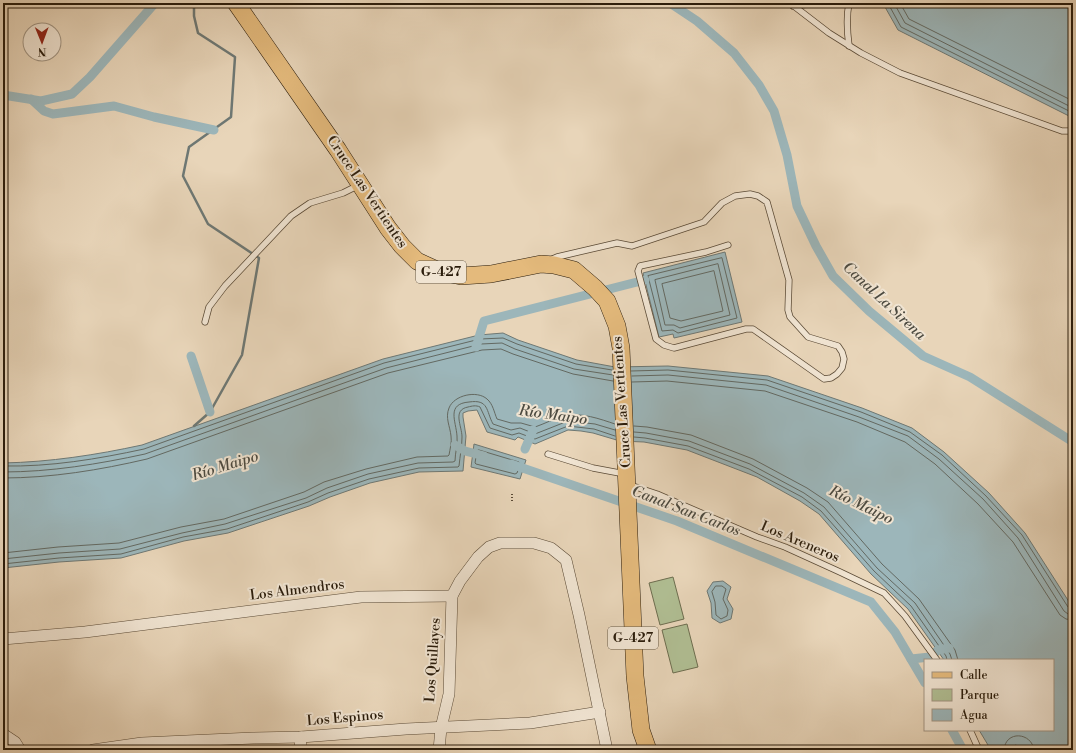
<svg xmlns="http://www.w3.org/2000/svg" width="1076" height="753" font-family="'Libre Bodoni',serif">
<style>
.green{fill:#b0be93;stroke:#6d6d4f}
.water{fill:#9cb6ba;stroke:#6e7874}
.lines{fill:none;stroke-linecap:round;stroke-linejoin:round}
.shore{stroke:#636962;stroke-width:1}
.stream{stroke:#6e7874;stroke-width:2.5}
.canal{stroke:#9cb6ba;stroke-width:9}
.lane-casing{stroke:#5a4a36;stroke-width:7}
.street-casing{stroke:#5a4a36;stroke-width:12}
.primary-casing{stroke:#2a1c0b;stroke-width:18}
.path{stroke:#2a1c0b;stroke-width:1.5;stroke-dasharray:1 2;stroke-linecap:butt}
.lane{stroke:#f0e4d2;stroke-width:5.5}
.street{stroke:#f0e4d2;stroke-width:11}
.primary{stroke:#e4ba7c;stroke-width:17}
.labels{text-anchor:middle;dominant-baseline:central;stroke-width:4;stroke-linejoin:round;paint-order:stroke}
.shield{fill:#f0e4d2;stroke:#655847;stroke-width:1}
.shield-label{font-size:13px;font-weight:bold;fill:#2a1c0b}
.street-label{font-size:14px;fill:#2a1c0b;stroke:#f0e4d2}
.water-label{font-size:15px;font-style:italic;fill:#4c4a40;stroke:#f0e4d2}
</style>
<rect width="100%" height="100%" fill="#e8d5b9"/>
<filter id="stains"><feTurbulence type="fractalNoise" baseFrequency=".005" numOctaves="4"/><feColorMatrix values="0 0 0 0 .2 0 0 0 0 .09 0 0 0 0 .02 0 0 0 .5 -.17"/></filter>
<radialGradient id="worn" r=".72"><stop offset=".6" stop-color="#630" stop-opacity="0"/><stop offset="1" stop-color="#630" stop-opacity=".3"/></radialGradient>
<g class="green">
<path d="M673 577 684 619 660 625 649 583Z"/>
<path d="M687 624 698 667 673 673 662 630Z"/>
</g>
<g class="water">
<path d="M886 3H1073V118L898 30 885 7Z"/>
<path d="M725 252 742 322 674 338 673 334 659 337 643 273Z"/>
<path d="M503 333 518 340 577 360 615 367 668 366 768 376 862 408 912 428 944 452 989 493 1025 533 1073 608V750H1026L1023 747 1015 745 1012 750H991L979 730H1053V660H944L908 609 871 574 819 514 800 501 757 477 687 450 644 442 620 441 593 433 581 431 568 430 535 444 518 437 515 440 487 432 477 410 468 411 463 413V417L466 436 463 471 419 472 370 483 330 497 309 506 228 533 184 541 121 558 59 562 3 568V463C50 462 96 455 142 445L383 359 479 335Z"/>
<path d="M474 444 526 460 520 479 471 467Z"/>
<path d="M723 581 731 587 727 599 733 609 731 619 720 623 712 618 711 603 707 591 713 582Z"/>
</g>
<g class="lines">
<g class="shore">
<path d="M889 3 890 7 901 27 1073 113"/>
<path d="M894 3 905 23 1073 108"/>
<path d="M900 3 909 19 1073 101"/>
<path d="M722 258 737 318 678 333 673 330 662 331 648 276Z"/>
<path d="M718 264 730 315 680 328 674 325H665L655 280Z"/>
<path d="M714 271 723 311 681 321 670 318 662 284Z"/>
<path d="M631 371 668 370 767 380 861 412 910 432 942 455 986 496 1022 535 1068 607 1073 609"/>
<path d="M632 376 668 375 766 385 859 417 908 436 939 459 983 499 1018 538 1064 611 1068 614H1073"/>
<path d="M632 382 667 381 765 391 857 422 905 442 935 464 978 504 1013 542 1060 615 1066 619 1073 620"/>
<path d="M634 426 647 427 691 435 753 459 807 488 828 502 882 564 919 599 955 650 958 660"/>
<path d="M634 432 646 433 689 441 750 464 804 493 824 507 877 568 915 603 950 654 952 660"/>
<path d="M634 437 645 438 688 446 749 469 802 497 821 511 874 571 911 606 946 656 947 660"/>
<path d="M479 450 519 462 520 465 517 473 515 474 476 464 475 463 477 451Z"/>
<path d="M3 466C50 467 98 459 144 449L384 363 480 339 503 338 517 344 576 364 612 370"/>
<path d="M3 472C51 472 99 464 145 454L386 368 481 344 502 343 515 349 574 369 613 375"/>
<path d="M3 478C51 478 100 470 147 459L388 373 482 350 501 349 513 354 573 374 613 381"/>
<path d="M3 553 58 547 119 543 181 527 224 519 304 492 324 482 366 469 417 457 448 456 449 455C450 449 452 442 451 436 450 426 445 418 449 408 454 395 477 390 487 399 493 404 494 412 497 419L511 423H521L535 427C544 424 555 418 565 416 581 412 600 419 615 424"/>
<path d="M3 559 59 553 120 549 182 533 225 524 306 498 327 488 368 474 418 463 453 462 455 461C455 453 458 444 457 436 456 421 446 404 469 402 489 399 486 411 493 424L511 430 520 428 535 434 568 421 595 424 615 430"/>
<path d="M3 564 59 558 121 554 183 537 227 529 308 502 328 493 369 479 419 468 458 467 459 466C460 456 462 446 462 437 462 426 452 410 468 407 472 406 476 405 480 407L490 428 512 435 519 433 535 439 568 426 594 429 615 436"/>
<path d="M716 586H722L726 589 723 599 728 610 727 616 721 619 716 615 715 602 712 592Z"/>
<path d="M1004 750C1005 730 1032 732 1034 750"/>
</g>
<path class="stream" d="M194 3V16L198 33 235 57 231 117 189 147 183 176 208 224 259 258 242 355 210 412 194 426"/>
<g class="canal">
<path d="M670 3 697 21 734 53 759 85 774 111 787 155 797 206 816 246 833 276 869 311 923 356 970 377 1073 442"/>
<path d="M3 95 41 101 72 94 90 77 155 3"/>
<path d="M31 99 44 111 53 114 114 106 154 117 214 130"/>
<path d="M476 347 484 321 645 280"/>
<path d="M191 356 210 412"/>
<path d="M455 445 465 451 484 456"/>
<path d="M525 449 533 430"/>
<path d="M511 464 677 521 871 602 895 632 925 683"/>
<path d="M911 659 930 657 938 650 949 648"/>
<path d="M952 730 963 750"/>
</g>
<g class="lane-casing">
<g id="lane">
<path d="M790 3 829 33 861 53 900 73 1062 131H1073"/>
<path d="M849 3C846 18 847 31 849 46"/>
<path d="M793 6 818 3"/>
<path d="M550 260 557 257 617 243 632 246 704 222 722 203 735 196 750 194 758 196 767 202 789 280 788 310 790 317 808 337 838 346 842 352 844 359 842 368 837 374 831 378 824 379 753 329H746L674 348 664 345 656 339 638 271 640 266 706 252 728 245"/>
<path d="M205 322 209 307 225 286 291 216 310 203 343 193 359 185"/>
<path d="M548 454 593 468 625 474"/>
<path d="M630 485 657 494 757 537 785 547 840 572 884 593 905 616 937 660"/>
<path d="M970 730 979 750"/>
</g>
</g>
<g class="street-casing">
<g id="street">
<path d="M3 639 85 632 361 597 452 596"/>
<path d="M3 734 15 742 20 750"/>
<path d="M93 750 142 743 253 738 301 737 406 729 530 723 600 712"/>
<path d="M300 750 301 737"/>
<path d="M439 750 441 728 449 694 452 596 460 581 478 557 489 547 500 543H534L551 548 566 560 579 615 607 750"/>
</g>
</g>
<g class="primary-casing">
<path id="primary" d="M236 3 338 150 388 228 402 246 417 261 441 272 461 276 491 274 541 264 554 265 574 270 595 288 607 301 617 326 621 348 635 676 641 730 648 750"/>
</g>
<path class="path" d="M512 494V501"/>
<use href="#lane" class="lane"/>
<use href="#street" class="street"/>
<use href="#primary" class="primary"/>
</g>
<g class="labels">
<g class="shield">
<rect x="416" y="261" width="50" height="22" rx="3"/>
<rect x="608" y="627" width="50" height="22" rx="3"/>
</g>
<g class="shield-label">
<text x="441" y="272">G-427</text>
<text x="633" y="638">G-427</text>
</g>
<g class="street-label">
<text transform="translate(367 192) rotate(56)">Cruce Las Vertientes</text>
<text transform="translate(622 402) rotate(-94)">Cruce Las Vertientes</text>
<text transform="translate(800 542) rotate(23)">Los Areneros</text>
<text transform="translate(297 590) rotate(-7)">Los Almendros</text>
<text transform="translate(433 660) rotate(-86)">Los Quillayes</text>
<text transform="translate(345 718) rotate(-5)">Los Espinos</text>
</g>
<g class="water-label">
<text transform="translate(884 301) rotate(43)">Canal La Sirena</text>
<text transform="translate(553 415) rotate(8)">Río Maipo</text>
<text transform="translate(225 466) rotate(-17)">Río Maipo</text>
<text transform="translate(861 505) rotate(26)">Río Maipo</text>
<text transform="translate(686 511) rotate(21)">Canal San Carlos</text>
</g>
</g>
<rect width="1076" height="753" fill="none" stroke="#e8d5b9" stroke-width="16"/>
<rect x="4" y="4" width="1068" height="745" fill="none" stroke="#2a1c0b" stroke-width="2"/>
<rect x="8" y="8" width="1060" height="737" fill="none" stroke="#2a1c0b"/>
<rect x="924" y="659" width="130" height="72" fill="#f0e4d2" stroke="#a19482"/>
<rect x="932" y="672" width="20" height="6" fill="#e4ba7c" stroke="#a19482"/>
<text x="960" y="679" font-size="12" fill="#2a1c0b">Calle</text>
<rect x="932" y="689" width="20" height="12" fill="#b0be93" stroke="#a19482"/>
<text x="960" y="699" font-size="12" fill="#2a1c0b">Parque</text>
<rect x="932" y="709" width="20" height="12" fill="#9cb6ba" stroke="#a19482"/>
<text x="960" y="719" font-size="12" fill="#2a1c0b">Agua</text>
<g transform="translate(42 42) rotate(179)"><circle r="19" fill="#f0e4d2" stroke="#a19482"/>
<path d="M0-3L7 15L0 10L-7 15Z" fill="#8f2418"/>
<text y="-6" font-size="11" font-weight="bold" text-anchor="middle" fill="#2a1c0b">N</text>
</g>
<rect width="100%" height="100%" filter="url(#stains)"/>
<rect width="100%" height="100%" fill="url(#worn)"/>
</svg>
